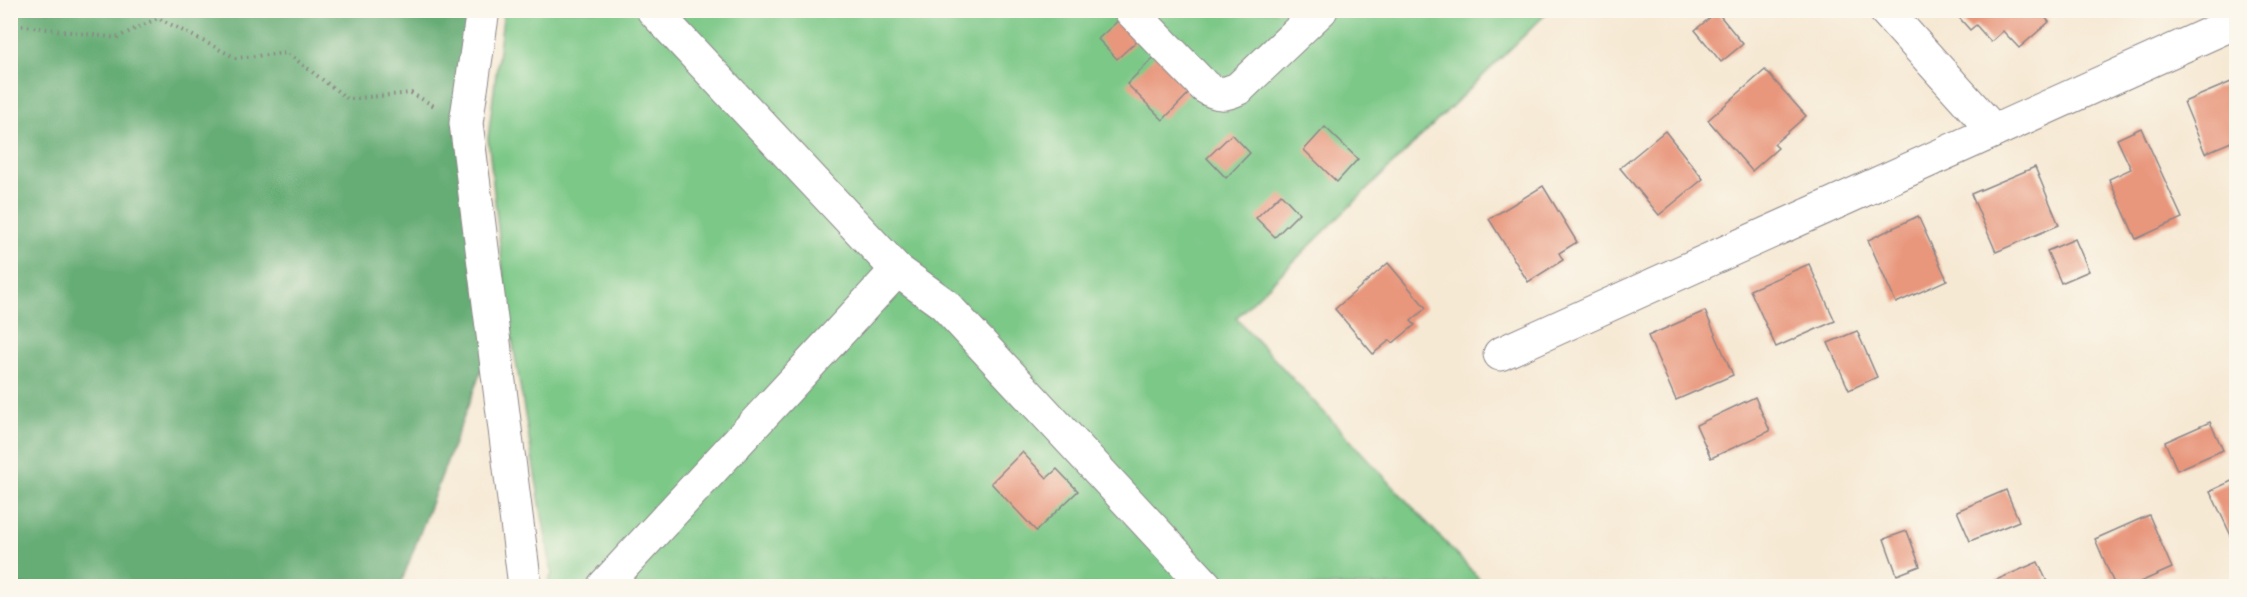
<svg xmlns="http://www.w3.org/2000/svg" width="2247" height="597" font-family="Caveat,sans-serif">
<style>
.green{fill:#7cc887;stroke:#4f7561;stroke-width:1.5}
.forest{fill:#65ac74;stroke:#446758;stroke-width:1.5}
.building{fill:#e8967b}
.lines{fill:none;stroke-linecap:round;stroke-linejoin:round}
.minor-casing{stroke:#8c8688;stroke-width:35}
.path{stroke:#8c8688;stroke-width:4;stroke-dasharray:1.5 4.5;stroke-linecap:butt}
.minor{stroke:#fff;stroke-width:33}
</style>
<rect width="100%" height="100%" fill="#fbf7ec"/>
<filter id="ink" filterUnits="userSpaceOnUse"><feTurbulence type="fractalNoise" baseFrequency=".0167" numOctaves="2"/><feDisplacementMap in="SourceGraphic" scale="12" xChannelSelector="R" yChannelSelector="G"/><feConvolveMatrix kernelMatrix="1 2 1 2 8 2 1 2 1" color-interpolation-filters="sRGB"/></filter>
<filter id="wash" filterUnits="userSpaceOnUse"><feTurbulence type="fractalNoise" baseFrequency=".008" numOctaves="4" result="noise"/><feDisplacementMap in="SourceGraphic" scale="24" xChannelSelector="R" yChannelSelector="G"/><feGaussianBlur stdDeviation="1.35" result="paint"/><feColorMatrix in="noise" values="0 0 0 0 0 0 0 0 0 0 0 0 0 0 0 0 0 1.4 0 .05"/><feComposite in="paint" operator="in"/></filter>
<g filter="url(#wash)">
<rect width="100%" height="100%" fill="#f6e9d4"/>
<path class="green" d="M504 10 1549 11 1236 318 1486 586H546L552 574 507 309 488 138Z"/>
<path class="forest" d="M10 11H480L486 358 400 586H11Z"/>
<g id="blocks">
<g class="building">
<path d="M1958 10H2039L2049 22 2019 48 2003 31 1991 42 1976 25 1970 30 1955 13Z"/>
<path d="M1717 12 1743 44 1721 62 1695 30Z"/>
<path d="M1121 18 1139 39 1117 59 1098 39Z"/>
<path d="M1156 55 1192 90 1163 120 1127 84Z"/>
<path d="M1765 70 1806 116 1774 144 1778 148 1752 171 1708 120Z"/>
<path d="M2236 80V140L2205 153 2184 102Z"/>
<path d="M1325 127 1358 159 1337 182 1304 150Z"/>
<path d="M2141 128 2182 218 2136 239 2109 179 2131 169 2117 139Z"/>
<path d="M1665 131 1703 179 1659 215 1620 168Z"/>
<path d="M1232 134 1250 153 1226 178 1207 158Z"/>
<path d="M2035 167 2059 225 1996 252 1971 194Z"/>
<path d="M1543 186 1577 242 1559 253 1563 260 1528 282 1489 219Z"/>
<path d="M1281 194 1299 213 1275 237 1256 218Z"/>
<path d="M1918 216 1947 280 1896 303 1868 240Z"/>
<path d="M2075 239 2089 271 2061 283 2047 251Z"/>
<path d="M1388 263 1426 308 1411 321 1415 325 1393 343 1390 340 1373 354 1335 309Z"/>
<path d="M1809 264 1835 321 1776 347 1750 290Z"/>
<path d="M1705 311 1733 375 1676 400 1648 336Z"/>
<path d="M1857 331 1877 377 1849 390 1828 343Z"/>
<path d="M1755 397 1770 431 1711 458 1696 425Z"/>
<path d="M2210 422 2223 450 2177 470 2165 442Z"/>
<path d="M1022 452 1047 478 1057 469 1078 491 1036 531 991 483Z"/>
<path d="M2236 479V543L2235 544 2210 491Z"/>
<path d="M2006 490 2019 521 1970 541 1957 511Z"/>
<path d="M2149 515 2172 568 2131 586H2115L2095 539Z"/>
<path d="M1907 531 1920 566 1897 575 1884 539Z"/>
<path d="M2038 562 2049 586H1982Z"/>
</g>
</g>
</g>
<g filter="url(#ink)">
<use href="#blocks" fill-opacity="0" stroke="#8c8688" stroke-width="1.5"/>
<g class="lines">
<g class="minor-casing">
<g id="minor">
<path d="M483 10 466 123 525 586"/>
<path d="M653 10 897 270 944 304 1206 586"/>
<path d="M1130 10 1205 87C1218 95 1225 95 1239 88L1321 10"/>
<path d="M1885 10 1994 131"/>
<path d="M1500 354 2236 22"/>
<path d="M604 586 897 270"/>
</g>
</g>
<path class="path" d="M10 24 116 38 158 18 236 58 287 53 348 99 411 93 436 107"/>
<use href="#minor" class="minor"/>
</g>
</g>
<rect width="2247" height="597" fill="none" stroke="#fbf7ec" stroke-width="36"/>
</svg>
